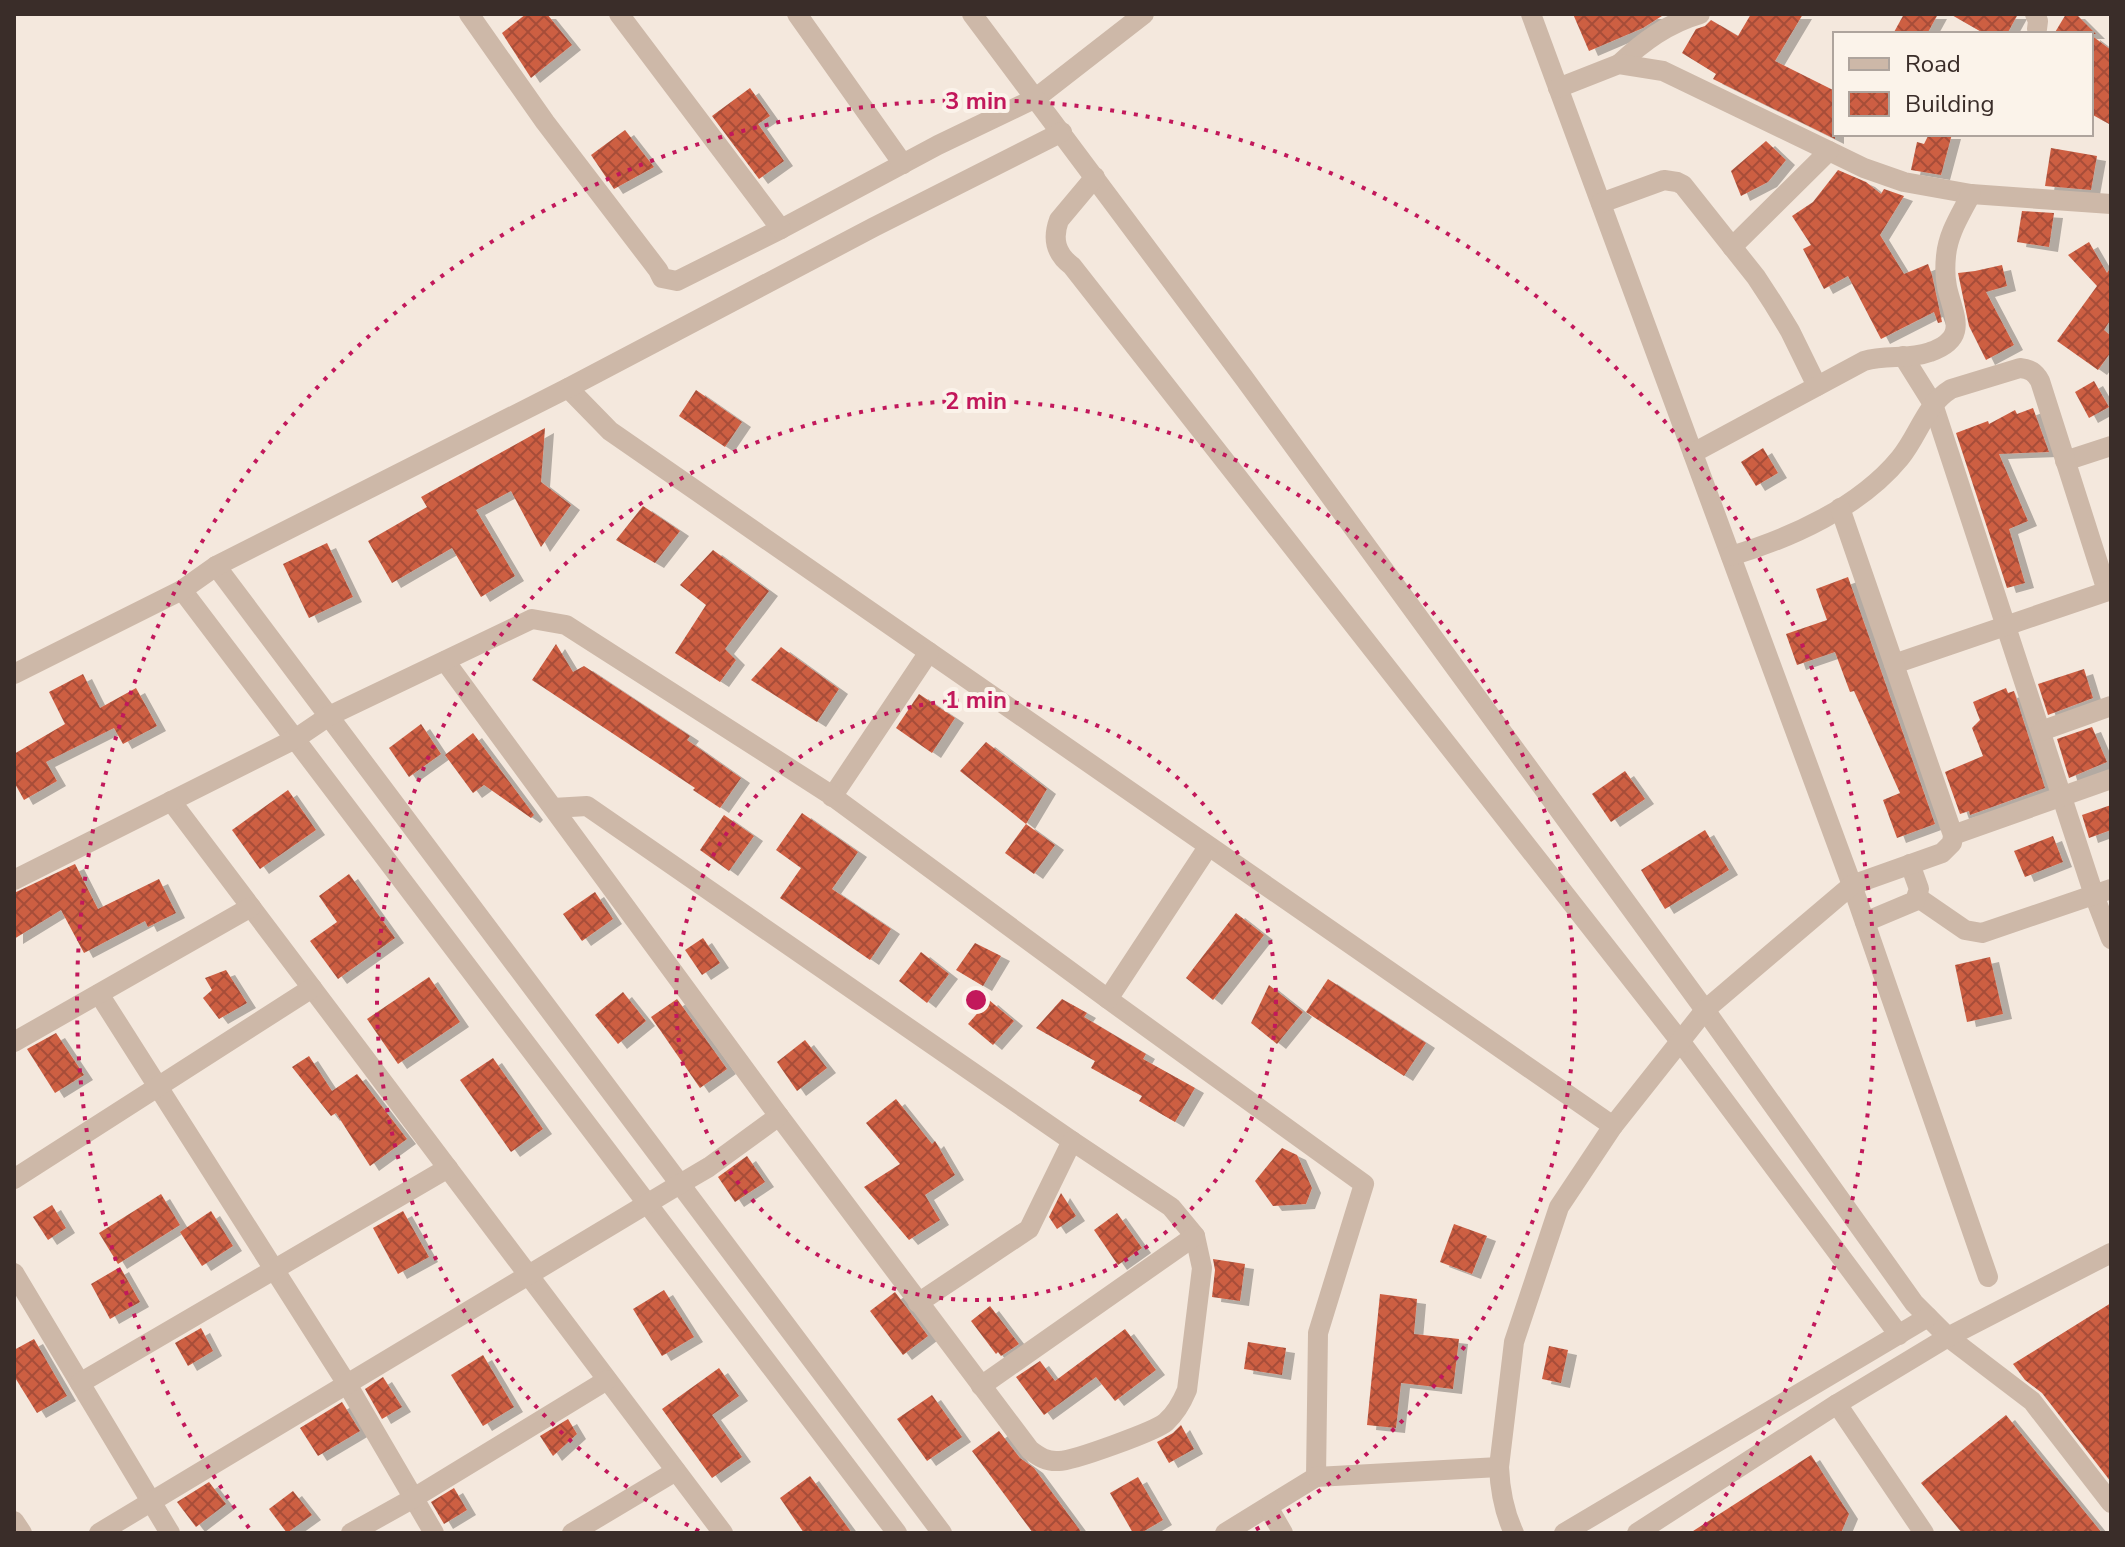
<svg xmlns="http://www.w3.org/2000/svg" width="2125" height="1547" font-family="'Nunito Sans',sans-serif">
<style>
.building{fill:url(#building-cross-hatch);filter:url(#shadow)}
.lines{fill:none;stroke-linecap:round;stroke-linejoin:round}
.minor{stroke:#cdb8a8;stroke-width:20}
.ring{fill:none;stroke:#c2185b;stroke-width:4;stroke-dasharray:4 8}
.centre{fill:#c2185b;stroke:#fbf3ea;stroke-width:4}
.ring-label{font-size:24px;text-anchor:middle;font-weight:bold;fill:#c2185b;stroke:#fbf3ea;stroke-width:8;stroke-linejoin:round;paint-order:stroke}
</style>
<defs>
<pattern id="building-cross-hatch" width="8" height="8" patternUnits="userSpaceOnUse" patternTransform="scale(2)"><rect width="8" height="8" fill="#cd5e43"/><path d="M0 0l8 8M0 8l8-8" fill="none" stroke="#a74e38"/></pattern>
<filter id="shadow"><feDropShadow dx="9" dy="5" stdDeviation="0" flood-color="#0004"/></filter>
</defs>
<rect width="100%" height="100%" fill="#f4e8dd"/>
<g class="building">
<path d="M526 14H547L572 45 531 78 502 33Z"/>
<path d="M1573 14H1665L1643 28 1589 51Z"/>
<path d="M1751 14H1803L1775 61 1835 91V139L1713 79 1716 74 1682 53 1696 29 1705 26 1711 20 1738 36Z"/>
<path d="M1904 14H1938L1927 34H1893Z"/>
<path d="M1950 14H2018L2007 34H1985Z"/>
<path d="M2066 14H2076L2096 34H2054Z"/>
<path d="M2091 35 2111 50V125L2091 114Z"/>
<path d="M750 88 770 116 758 124 784 161 759 179 712 116Z"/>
<path d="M625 130 654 167 614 189 591 155Z"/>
<path d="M1929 134H1952L1941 175 1911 170 1917 142 1924 144Z"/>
<path d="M1766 141 1786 160 1768 182 1741 196 1731 171Z"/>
<path d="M2051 148 2097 156 2091 190 2045 186Z"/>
<path d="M1838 170 1866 182 1881 194 1884 189 1904 196 1880 235 1904 274 1928 264 1932 275 1942 322 1938 323 1934 312 1881 339 1848 276 1824 289 1803 249 1811 245 1792 216 1813 202Z"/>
<path d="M2022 211 2054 213 2049 247 2017 242Z"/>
<path d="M2089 242 2107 273 2111 267V319L2104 330 2111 336V352L2098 370 2057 341 2097 286 2068 255Z"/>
<path d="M2002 265 2007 286 1986 292 2014 345 1986 360 1969 326 1958 273 1975 271Z"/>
<path d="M2094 381 2109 407 2089 418 2075 392Z"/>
<path d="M696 390 742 422 725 447 679 416Z"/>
<path d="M2033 408 2049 452 1999 454 2028 521 2009 529 2025 583 2007 588 1956 433 1988 421 1989 424 2015 410 2017 414Z"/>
<path d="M545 428 541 482 571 505 541 547 511 491 476 510 515 576 481 597 452 548 392 583 368 541 427 507 421 497Z"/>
<path d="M1763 448 1778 473 1756 486 1741 462Z"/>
<path d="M643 506 680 531 655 563 616 540Z"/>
<path d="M327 543 353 597 309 618 283 564Z"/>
<path d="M713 550 769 591 725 649 736 660 720 682 675 653 706 605 680 585Z"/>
<path d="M1848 577 1935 824 1897 838 1883 800 1900 793 1854 691 1850 692 1835 652 1797 665 1786 634 1827 620 1816 589Z"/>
<path d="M556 644 573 672 584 666 690 736 687 740 741 778 720 808 693 790 695 788 532 680Z"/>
<path d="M781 647 839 689 817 722 751 680Z"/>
<path d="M2084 669 2093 698 2048 715 2038 684Z"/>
<path d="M83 674 100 708 136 688 157 726 123 744 114 728 46 762 57 781 24 800 14 782V754L65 724 49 692Z"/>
<path d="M2006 688 2008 693 2014 691 2045 788 1970 815 1969 811 1960 814 1945 772 1983 756 1972 728 1980 720 1973 702Z"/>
<path d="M919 694 955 718 932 753 896 728Z"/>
<path d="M421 724 441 754 409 777 389 748Z"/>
<path d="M2092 727 2107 762 2069 778 2057 739Z"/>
<path d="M473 733 534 815 531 818 484 785 473 793 445 755Z"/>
<path d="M986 742 1047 789 1026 824 960 771Z"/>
<path d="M1625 771 1645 799 1611 822 1592 794Z"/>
<path d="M288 790 316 830 260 869 232 830Z"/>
<path d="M2111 805V830L2089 838 2082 815Z"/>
<path d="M802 813 858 852 832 889 891 929 870 960 780 898 801 868 776 850Z"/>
<path d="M724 815 754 836 729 871 700 850Z"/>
<path d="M1026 824 1055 845 1034 874 1005 853Z"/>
<path d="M1705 830 1729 870 1665 909 1641 870Z"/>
<path d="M2053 836 2063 862 2025 877 2014 851Z"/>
<path d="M75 864 98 909 159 879 176 913 148 927 145 921 84 953 61 910 14 939V893Z"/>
<path d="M349 874 395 938 338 979 310 941 337 922 319 896Z"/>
<path d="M595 892 613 919 582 941 563 914Z"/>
<path d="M1236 913 1264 935 1213 1000 1186 978Z"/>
<path d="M703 938 720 963 702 975 685 950Z"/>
<path d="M975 943 1001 956 983 986 956 970Z"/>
<path d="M921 952 949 974 927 1003 899 981Z"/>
<path d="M1990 957 2003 1014 1967 1022 1955 965Z"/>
<path d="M226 970 247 1003 219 1019 203 998 212 990 205 978Z"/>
<path d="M429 977 460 1022 398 1064 367 1019Z"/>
<path d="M1328 979 1426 1043 1404 1076 1306 1012Z"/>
<path d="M1269 985 1303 1012 1277 1044 1251 1023Z"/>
<path d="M623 992 646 1021 618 1044 595 1015Z"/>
<path d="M677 999 727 1069 700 1088 651 1017Z"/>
<path d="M1062 999 1087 1013 1084 1017 1146 1054 1143 1059 1195 1088 1175 1122 1139 1101 1142 1096 1091 1068 1095 1061 1036 1028Z"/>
<path d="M989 1000 1014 1021 993 1045 968 1024Z"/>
<path d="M56 1033 84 1075 55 1093 27 1049Z"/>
<path d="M805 1040 827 1068 797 1091 777 1062Z"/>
<path d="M309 1056 332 1091 357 1074 407 1139 370 1166 336 1113 331 1116 292 1067Z"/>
<path d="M493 1058 543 1129 511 1152 460 1080Z"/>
<path d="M896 1099 932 1144 935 1141 955 1175 925 1195 940 1220 909 1240 864 1187 900 1164 866 1123Z"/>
<path d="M1282 1148 1297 1155 1312 1188 1306 1204 1273 1206 1255 1181Z"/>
<path d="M747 1156 765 1182 735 1202 718 1177Z"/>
<path d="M1061 1193 1076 1216 1057 1229 1049 1217Z"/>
<path d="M161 1194 180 1225 118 1264 99 1233Z"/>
<path d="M52 1205 66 1228 48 1240 33 1217Z"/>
<path d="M211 1211 233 1246 202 1266 180 1232Z"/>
<path d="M403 1211 429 1257 398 1274 373 1228Z"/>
<path d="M1117 1213 1142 1248 1118 1265 1094 1230Z"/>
<path d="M1454 1224 1487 1236 1472 1274 1440 1262Z"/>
<path d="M1213 1259 1245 1264 1240 1301 1212 1297 1215 1270Z"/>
<path d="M120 1267 140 1302 110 1319 91 1284Z"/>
<path d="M664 1290 694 1337 662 1356 633 1309Z"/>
<path d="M895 1292 928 1336 903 1355 870 1311Z"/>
<path d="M1380 1294 1417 1299 1414 1334 1459 1339 1453 1389 1401 1383 1396 1428 1367 1425Z"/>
<path d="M2111 1303V1482L2042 1393 2025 1380 2013 1364Z"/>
<path d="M990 1306 1019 1344 1001 1356 998 1352 996 1354 971 1321Z"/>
<path d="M201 1328 213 1351 188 1366 175 1343Z"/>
<path d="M1125 1329 1156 1370 1115 1401 1096 1377 1044 1415 1016 1377 1040 1361 1055 1381Z"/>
<path d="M34 1339 67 1396 37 1413 14 1376V1350Z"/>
<path d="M1248 1342 1286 1348 1282 1375 1244 1369Z"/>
<path d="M1549 1346 1568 1350 1561 1383 1542 1379Z"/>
<path d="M483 1355 514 1407 483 1426 451 1375Z"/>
<path d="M719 1368 739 1396 712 1415 742 1457 712 1478 662 1409Z"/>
<path d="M383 1377 402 1407 382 1419 365 1389Z"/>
<path d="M932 1395 962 1437 927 1461 897 1419Z"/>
<path d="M342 1402 360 1431 318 1456 300 1428Z"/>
<path d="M2006 1415 2102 1533H1962L1921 1483Z"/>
<path d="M568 1419 577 1434 553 1456 540 1436Z"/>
<path d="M1181 1425 1194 1449 1169 1463 1157 1442 1173 1433Z"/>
<path d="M999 1431 1020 1458 1034 1468 1082 1533H1033L972 1451Z"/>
<path d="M1811 1455 1849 1514 1841 1533H1690Z"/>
<path d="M810 1476 852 1533H804L780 1498Z"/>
<path d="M1138 1477 1163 1520 1141 1533H1133L1110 1493Z"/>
<path d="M209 1482 226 1504 196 1527 177 1502Z"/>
<path d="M454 1488 467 1510 444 1524 431 1502Z"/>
<path d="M293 1491 312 1515 287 1533 269 1509Z"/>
</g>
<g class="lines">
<g class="minor">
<path d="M469 14 545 122 658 270 662 278 677 281 781 229 938 145 1036 98 1144 14"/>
<path d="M619 14 781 229"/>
<path d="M797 14 903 164"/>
<path d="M972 14 1244 378 1705 1010 1914 1303 1948 1337 2032 1401 2111 1503"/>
<path d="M1531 14 1852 885 1988 1277"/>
<path d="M2035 14 2038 21 2037 29"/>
<path d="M1619 64C1643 42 1668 23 1700 14"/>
<path d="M1558 88 1619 64 1663 71 1829 151 1864 168 1904 182 1971 194 2111 204"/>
<path d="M1095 177 1059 220C1052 239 1056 254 1072 266L1680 1041 1899 1335"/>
<path d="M1601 203 1664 180 1677 182 1683 185 1756 277 1773 303 1790 331 1817 386"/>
<path d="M1732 247 1829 151"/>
<path d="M1903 356 1933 404 2094 895 2111 939"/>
<path d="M568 388 610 431 1613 1126"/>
<path d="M1693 453 1864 361C1885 354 1909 360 1930 352 1970 338 1953 315 1947 287 1945 277 1945 266 1946 256 1948 233 1961 214 1971 194"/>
<path d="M2065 461 2111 446"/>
<path d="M1731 556C1791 538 1860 507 1900 458 1919 435 1925 405 1951 389L2020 368C2030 369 2035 372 2040 381L2107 591"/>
<path d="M216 566 942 1533"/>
<path d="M182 590 897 1533"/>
<path d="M445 661 779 1116 1030 1450C1039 1457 1047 1462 1059 1461 1073 1461 1156 1431 1166 1422 1176 1413 1182 1402 1187 1390L1202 1268 1195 1236 1171 1207 1072 1141 587 806 553 808"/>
<path d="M1894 664 2111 590"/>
<path d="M14 674 182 590 216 566 568 388 874 227 1062 132"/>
<path d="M2041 731 2111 706"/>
<path d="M832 797 929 652"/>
<path d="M171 801 723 1533"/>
<path d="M1953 835 2111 779"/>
<path d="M14 880 295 739 329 716 532 619 566 625 828 793 1108 999 1364 1184 1318 1333 1316 1477 1225 1533"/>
<path d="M1917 897 1965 930 1982 933 2111 889"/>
<path d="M1865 922 1915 901 1919 889 1910 864"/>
<path d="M99 994 347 1384 434 1533"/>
<path d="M1108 999 1208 847"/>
<path d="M14 1042 251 907"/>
<path d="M14 1179 312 988"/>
<path d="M14 1273 170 1533"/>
<path d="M918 1303 1029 1229 1072 1141"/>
<path d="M80 1383 448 1168"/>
<path d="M981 1386 1195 1236"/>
<path d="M1837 1404 1924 1533"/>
<path d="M1316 1477 1499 1467"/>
<path d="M1268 1507 1283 1533"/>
<path d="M14 1521 22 1533"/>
<path d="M99 1533 680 1184 709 1167 779 1116"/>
<path d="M351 1533 412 1499 607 1380"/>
<path d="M572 1533 676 1471"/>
<path d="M1514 1533C1504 1512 1500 1490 1499 1467L1514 1342 1559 1207 1613 1126 1705 1010 1852 885 1942 853 1952 843 1953 835 1840 508"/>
<path d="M1564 1533 1928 1317"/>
<path d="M1637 1533 1837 1404 1948 1337 2111 1253"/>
</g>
</g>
<g class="ring">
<circle cx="976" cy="1000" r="300"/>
<path d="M699 1531A599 599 0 1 1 1253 1531"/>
<path d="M249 1528A899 899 0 1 1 1703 1528"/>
</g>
<circle cx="976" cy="1000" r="12" class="centre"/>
<g class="ring-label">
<text x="976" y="109">3 min</text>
<text x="976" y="409">2 min</text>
<text x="976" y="708">1 min</text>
</g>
<rect width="2125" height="1547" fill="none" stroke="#3a2d29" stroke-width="32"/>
<rect x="1833" y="32" width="260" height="104" fill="#fbf3ea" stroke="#aea49d" stroke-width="2"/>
<rect x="1849" y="58" width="40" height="12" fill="#cdb8a8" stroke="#aea49d" stroke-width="2"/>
<text x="1905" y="72" font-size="24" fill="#3a2d29">Road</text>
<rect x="1849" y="92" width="40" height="24" fill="url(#building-cross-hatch)" stroke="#aea49d" stroke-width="2"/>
<text x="1905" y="112" font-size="24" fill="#3a2d29">Building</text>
</svg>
